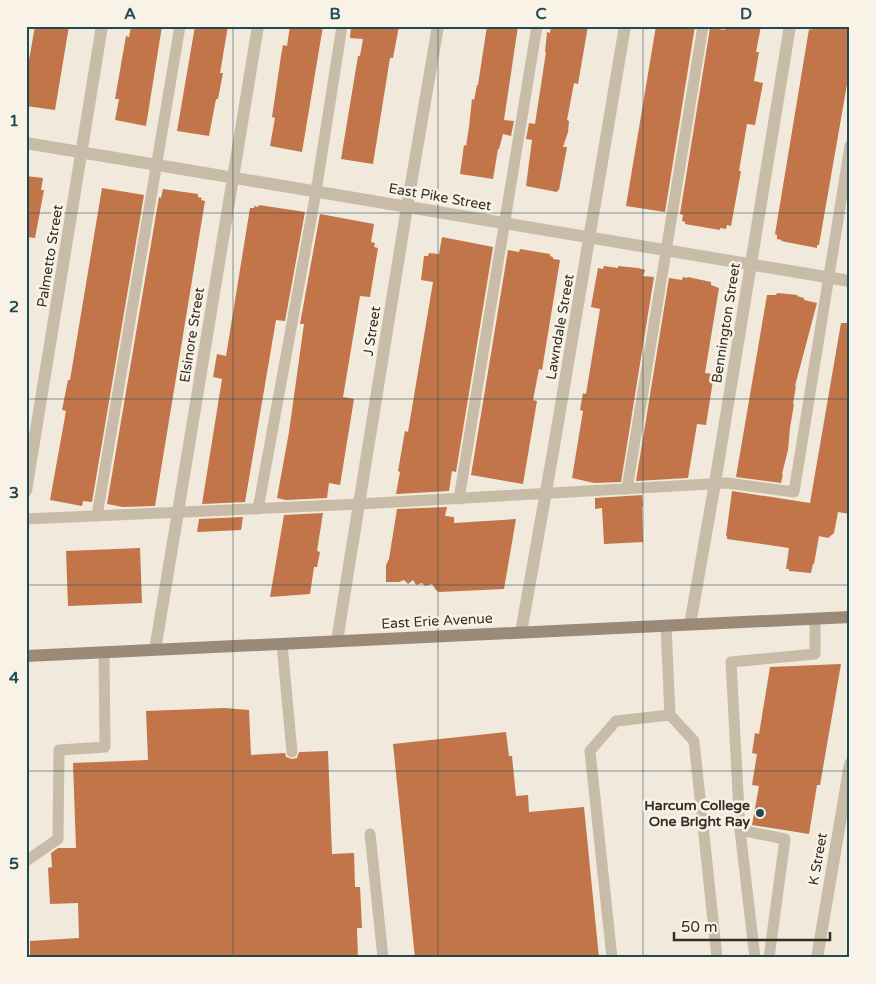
<svg xmlns="http://www.w3.org/2000/svg" width="876" height="984" font-family="'Varela Round',sans-serif">
<style>
.building{fill:#c17549}
.lines{fill:none;stroke-linecap:round;stroke-linejoin:round}
.lane{stroke:#c8bba8;stroke-width:11}
.street{stroke:#c8bba8;stroke-width:12}
.secondary{stroke:#9c8a79;stroke-width:12}
.grid{fill:none;stroke:#1f4a55;stroke-width:1;stroke-opacity:0.55}
.poi-dot{fill:#1f4a55;stroke:#f9f3e7;stroke-width:2}
.labels{text-anchor:middle;dominant-baseline:central;stroke-width:5;stroke-linejoin:round;paint-order:stroke}
.street-label{font-size:14px;fill:#352e28;stroke:#f9f3e7}
.poi-label{font-size:14px;font-weight:bold;fill:#352e28;stroke:#f9f3e7;text-anchor:end}
.neatline{fill:none;stroke:#1f4a55;stroke-width:2}
.grid-label{font-size:16px;text-anchor:middle;font-weight:bold;fill:#1f4a55}
</style>
<rect width="100%" height="100%" fill="#f1e9db"/>
<g class="building">
<path d="M35 26H69L55 110 26 106V77Z"/>
<path d="M131 26H162L146 126 115 120 119 99H115L126 36 129 37Z"/>
<path d="M195 26H228L220 73H223L218 99H216L209 136 177 131Z"/>
<path d="M290 26H323L302 152 270 146 275 118 272 117 281 56 283 45 287 46Z"/>
<path d="M351 26H399L393 58H390L373 164 341 159 358 56H360L363 39 350 38Z"/>
<path d="M487 26H518L504 120 514 121 511 136 503 134 499 149H498L493 179 460 174 464 145 466 146 469 127 472 99 474 100 477 85H478Z"/>
<path d="M551 26H588L578 84 574 83 567 120 569 121 568 132 563 147H567L559 190H558L557 192 526 186 532 140 526 139 529 123 535 124 546 52H545L547 32 550 33Z"/>
<path d="M656 26H695L665 212 626 206Z"/>
<path d="M725 26H761L756 52H759L754 81 763 83 755 125 747 124 739 171H741L731 226 727 225 726 229 720 228V230L685 224V222L682 221 683 215 680 214 710 28 725 30Z"/>
<path d="M812 26H850V67L819 245H817V248L781 241 782 240 777 239V235L775 234 809 29 811 30Z"/>
<path d="M26 176 43 178 41 190H44L35 238 26 237Z"/>
<path d="M102 188 144 195 92 502 83 501 82 506 50 500 66 411 62 410 68 380H70Z"/>
<path d="M163 189 198 194V197L202 198 201 200 205 201 155 506 123 507 107 504 159 197 161 198Z"/>
<path d="M259 205 305 212 285 321 276 320 245 502 202 504 222 379 213 377 217 354 226 356 250 208H254V206L258 207Z"/>
<path d="M320 214 374 224 371 242 375 243 374 247 378 248 370 297 360 296 343 397 354 399 340 485 329 483 327 498 286 500 277 498 289 432 304 324H300Z"/>
<path d="M442 237 493 247 456 472 452 471 449 491 396 494 400 472 398 471 405 431 408 432 433 282 421 280 424 256H428L429 253 439 254Z"/>
<path d="M520 249 550 254V256L553 257V259L560 260 542 370 539 369 533 400 537 401 523 484 471 475 508 250 519 252Z"/>
<path d="M604 266 618 268V266L638 268 645 270 643 276 654 277 621 482 594 483 572 478 583 411 580 410 583 393 586 394 600 309 591 307 594 290 598 268 603 269Z"/>
<path d="M683 277 687 278 688 277 711 282V285L719 288 705 373 714 374 706 425 697 424 688 478 636 481 669 278 682 280Z"/>
<path d="M777 293 798 295 797 296 804 298V300L817 303 795 386H796L793 404H794L790 428 788 450 782 474H783L781 483 736 477 767 295H776Z"/>
<path d="M841 323H850V514L838 512 834 533 828 538 819 536 814 564H813L811 573 789 571V569H786L789 548 727 539V536H726L732 491 810 503Z"/>
<path d="M642 495 643 506 642 507 643 542 604 544 602 508 595 509V498Z"/>
<path d="M447 507 445 516 454 517V523L516 519 504 589 439 592 436 590 432 584 425 586 422 583 416 585 413 580 408 584 404 580 399 582H386V565L389 559 397 509Z"/>
<path d="M323 513 317 551 320 552 317 567H314L310 594 270 597 284 515Z"/>
<path d="M243 517 241 530 197 532 199 519Z"/>
<path d="M140 548 142 603 68 606 66 551Z"/>
<path d="M841 664 820 785H817L809 834 752 825 759 786 752 785 757 754 752 753 755 733 759 734 770 667Z"/>
<path d="M224 708 249 710 251 755 285 753 286 757 292 759 297 758 299 752 328 751 332 854 354 853 355 887H360L362 928H357L358 958H30V941L79 938 78 903 50 904 48 868 52 867 51 853 58 848H76L73 763 148 760 146 711Z"/>
<path d="M506 732 509 756H512L516 796 528 795 529 812 584 807 599 958H415L393 744Z"/>
</g>
<g class="lines">
<g class="lane">
<path d="M627 489 703 26"/>
<path d="M459 499 537 26"/>
<path d="M258 509 316 192 342 26"/>
<path d="M97 516 180 26"/>
<path d="M26 519 359 504 727 483 794 492 850 146"/>
<path d="M666 626 670 715"/>
<path d="M282 644 292 752"/>
<path d="M740 830 731 662 815 654V619"/>
<path d="M370 834 383 958"/>
<path d="M26 861 58 839 59 750 105 747 104 652"/>
<path d="M612 958 590 751 616 721 670 715 694 741 717 958"/>
<path d="M755 958 740 830 785 839 769 958"/>
</g>
<g class="street">
<path d="M26 143 850 281"/>
<path d="M26 491 102 26"/>
<path d="M691 624V619L715 483 790 26"/>
<path d="M522 632V627C558 427 592 227 625 26"/>
<path d="M338 641V635L343 603 407 207 438 26"/>
<path d="M156 649V644L178 512 258 26"/>
<path d="M817 958 850 764"/>
</g>
<path class="secondary" d="M26 656 850 617"/>
</g>
<path class="grid" d="M233 26V958M438 26V958M643 26V958M26 213H850M26 399H850M26 585H850M26 771H850"/>
<circle class="poi-dot" cx="760" cy="813" r="5"/>
<g class="labels">
<g class="street-label">
<text transform="translate(440 197) rotate(10)">East Pike Street</text>
<text transform="translate(50 256) rotate(-81)">Palmetto Street</text>
<text transform="translate(726 323) rotate(-81)">Bennington Street</text>
<text transform="translate(560 327) rotate(-80)">Lawndale Street</text>
<text transform="translate(372 331) rotate(-81)">J Street</text>
<text transform="translate(192 335) rotate(-81)">Elsinore Street</text>
<text transform="translate(437 621) rotate(-3)">East Erie Avenue</text>
<text transform="translate(818 859) rotate(-80)">K Street</text>
</g>
<g class="poi-label">
<text x="750" y="805">Harcum College<tspan x="750" dy="16">One Bright Ray</tspan></text>
</g>
</g>
<rect width="876" height="984" fill="none" stroke="#f9f3e7" stroke-width="55"/>
<path d="M674 932v8h156v-8" fill="none" stroke="#352e28" stroke-width="2.5"/>
<text x="681" y="932" font-size="15" fill="#352e28" stroke="#f9f3e7" stroke-width="4" paint-order="stroke">50 m</text>
<rect x="28" y="28" width="820" height="928" class="neatline"/>
<g class="grid-label">
<text x="130" y="19">A</text>
<text x="335" y="19">B</text>
<text x="541" y="19">C</text>
<text x="746" y="19">D</text>
<text x="14" y="126">1</text>
<text x="14" y="312">2</text>
<text x="14" y="498">3</text>
<text x="14" y="683">4</text>
<text x="14" y="869">5</text>
</g>
</svg>
